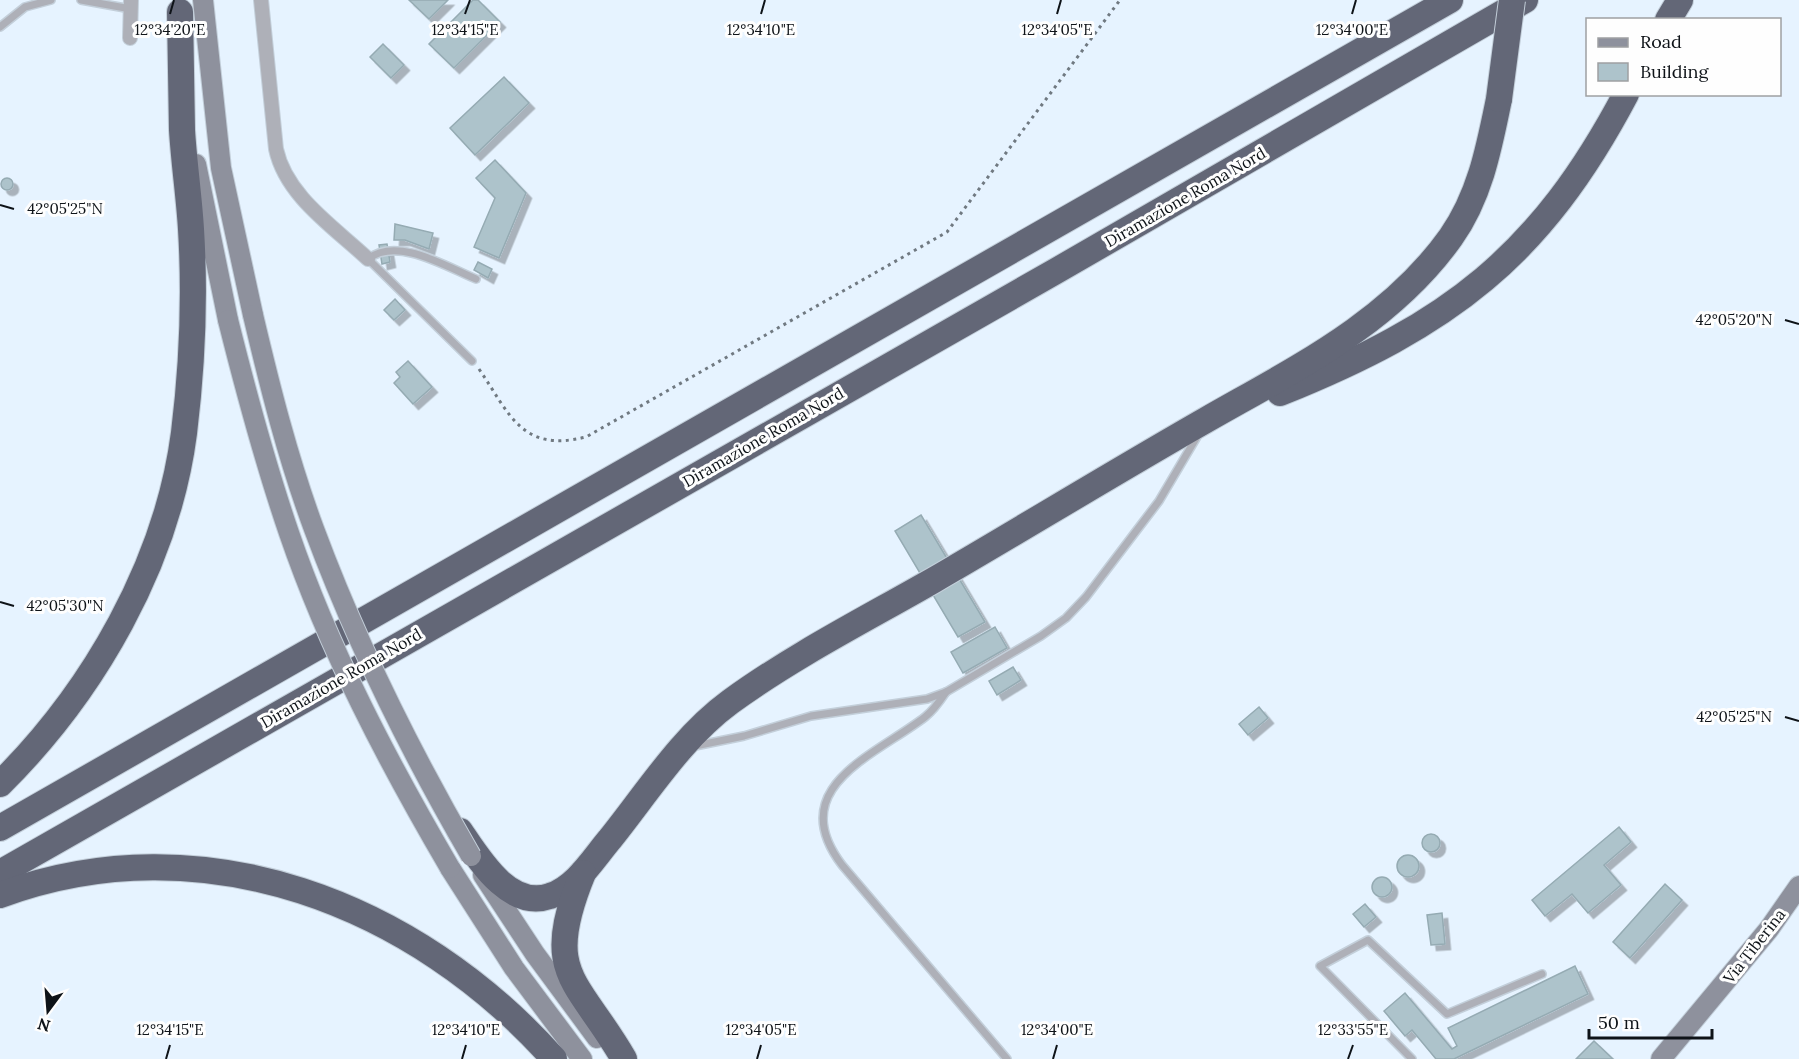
<svg xmlns="http://www.w3.org/2000/svg" width="1799" height="1059" font-family="Lora,serif">
<style>
.building{fill:#adc3cb;stroke:#95abb3;stroke-width:1.5;filter:url(#shadow)}
.lines{fill:none;stroke-linecap:round;stroke-linejoin:round}
.service-casing{stroke:#c3cfda;stroke-width:10}
.minor-casing{stroke:#c3cfda;stroke-width:16}
.secondary-casing{stroke:#c3cfda;stroke-width:22}
.motorway-casing{stroke:#c3cfda;stroke-width:28}
.path{stroke:#707981;stroke-width:3;stroke-dasharray:3 4.5;stroke-linecap:butt}
.service{stroke:#aeb0b8;stroke-width:7}
.minor{stroke:#aeb0b8;stroke-width:14}
.secondary{stroke:#8e919d;stroke-width:20}
.motorway{stroke:#636777;stroke-width:26}
.secondary-bridge-casing{stroke:#c3cfda;stroke-width:22;stroke-linecap:butt}
.motorway-bridge-casing{stroke:#c3cfda;stroke-width:28;stroke-linecap:butt}
.secondary-bridge{stroke:#8e919d;stroke-width:20}
.motorway-bridge{stroke:#636777;stroke-width:26}
.ticks{fill:none;stroke:#0e1318;stroke-width:2}
.labels{text-anchor:middle;dominant-baseline:central;stroke-width:6;stroke-linejoin:round;paint-order:stroke}
.street-label{font-size:16px;fill:#0e1318;stroke:#fefefe}
.ticks-label{font-size:15px;text-anchor:middle;fill:#0e1318;stroke:#fefefe;stroke-width:6;stroke-linejoin:round;paint-order:stroke}
</style>
<defs>
<filter id="shadow"><feDropShadow dx="5.5" dy="5.5" stdDeviation="0" flood-color="#0004"/></filter>
</defs>
<rect width="100%" height="100%" fill="#e6f3ff"/>
<g class="building">
<path d="M409 0H448L429 19Z"/>
<path d="M473 0H478L500 22 454 68 429 44Z"/>
<path d="M383 44 404 65 391 78 370 57Z"/>
<path d="M504 77 529 103 475 155 450 128Z"/>
<path d="M495 160 526 193 499 258 474 247 495 198 476 178Z"/>
<circle cx="7" cy="184" r="6"/>
<path d="M395 224 433 233 429 249 405 240H394Z"/>
<path d="M387 244 390 262 382 264 379 245Z"/>
<path d="M478 262 492 269 488 278 474 270Z"/>
<path d="M395 299 405 310 394 320 384 310Z"/>
<path d="M408 361 432 387 413 404 394 383 400 377 396 372Z"/>
<path d="M921 515 985 622 958 637 895 531Z"/>
<path d="M995 627 1007 648 963 673 951 652Z"/>
<path d="M1013 667 1021 680 997 695 989 681Z"/>
<path d="M1259 707 1268 718 1248 735 1239 724Z"/>
<path d="M1619 827 1631 842 1604 865 1621 885 1588 913 1572 894 1545 916 1532 900Z"/>
<circle cx="1431" cy="843" r="9"/>
<circle cx="1408" cy="866" r="11"/>
<circle cx="1382" cy="887" r="10"/>
<path d="M1665 884 1682 900 1630 958 1613 942Z"/>
<path d="M1365 904 1376 917 1364 927 1353 914Z"/>
<path d="M1442 913 1445 944 1431 945 1427 915Z"/>
<path d="M1575 966 1588 994 1454 1059H1436L1412 1030 1405 1036 1384 1011 1405 993 1452 1049 1457 1046 1448 1028Z"/>
<path d="M1594 1041 1613 1059H1576Z"/>
</g>
<g class="lines">
<g class="service-casing">
<g id="service">
<path d="M81 0 131 9"/>
<path d="M0 27 25 7 51 0"/>
<path d="M472 361 368 259C397 236 447 267 476 279"/>
<path d="M946 692C940 701 934 710 925 717 876 755 783 787 842 865L1007 1059"/>
<path d="M695 746 744 736 811 716 927 699 946 692 1041 636 1066 618 1086 597 1159 501 1198 435"/>
<path d="M1412 1059 1320 966 1368 940 1447 1014 1542 974"/>
</g>
</g>
<g class="minor-casing">
<g id="minor">
<path d="M261 0 276 149C286 196 334 227 368 259"/>
<path d="M130 38 131 0"/>
</g>
</g>
<g class="secondary-casing">
<g id="secondary">
<path d="M203 0 221 168 253 315"/>
<path d="M196 164 228 320"/>
<path d="M450 868 514 968 582 1059"/>
<path d="M483 875 535 954 597 1038"/>
<path d="M1661 1059 1769 929 1799 886"/>
</g>
</g>
<g class="motorway-casing">
<g id="motorway">
<path d="M1668 20 1680 0"/>
<path d="M1280 393C1449 325 1540 257 1626 94"/>
<path d="M0 784C93 692 167 564 184 433 192 368 195 294 191 229 189 196 184 163 182 130 181 91 181 51 180 12"/>
<path d="M0 828 1450 0"/>
<path d="M460 831C479 859 509 910 550 896 576 888 593 859 610 839 647 793 682 737 730 702 793 656 866 619 934 580 1025 527 1115 472 1206 420 1295 369 1390 323 1451 237 1480 196 1489 148 1499 99"/>
<path d="M0 873 1056 271 1525 0"/>
<path d="M583 873C541 975 577 978 624 1059"/>
<path d="M0 895C203 820 416 904 554 1059"/>
</g>
</g>
<path class="path" d="M479 369C510 414 521 453 586 437L947 232 1120 0"/>
<use href="#service" class="service"/>
<use href="#minor" class="minor"/>
<use href="#secondary" class="secondary"/>
<use href="#motorway" class="motorway"/>
<g class="secondary-bridge-casing">
<g id="secondary-bridge">
<path d="M253 315C270 387 288 459 314 529 356 642 410 751 471 856"/>
<path d="M228 320C246 392 265 463 289 533 329 650 388 762 450 868"/>
</g>
</g>
<g class="motorway-bridge-casing">
<path id="motorway-bridge" d="M1499 99 1512 0"/>
</g>
<use href="#secondary-bridge" class="secondary-bridge"/>
<use href="#motorway-bridge" class="motorway-bridge"/>
</g>
<path class="ticks" d="M170 14 174 0M465 14 470 0M761 14 765 0M1057 14 1061 0M1352 14 1356 0M0 205 14 209M1785 320 1799 324M0 602 14 606M1785 717 1799 721M166 1059 170 1045M462 1059 466 1045M757 1059 761 1045M1053 1059 1057 1045M1348 1059 1353 1045"/>
<g class="labels">
<g class="street-label">
<text transform="translate(1185 197) rotate(-30)">Diramazione Roma Nord</text>
<text transform="translate(763 437) rotate(-30)">Diramazione Roma Nord</text>
<text transform="translate(341 678) rotate(-30)">Diramazione Roma Nord</text>
<text transform="translate(1754 946) rotate(-52)">Via Tiberina</text>
</g>
</g>
<g class="ticks-label">
<text x="170" y="35">12°34'20"E</text>
<text x="465" y="35">12°34'15"E</text>
<text x="761" y="35">12°34'10"E</text>
<text x="1057" y="35">12°34'05"E</text>
<text x="1352" y="35">12°34'00"E</text>
<text x="65" y="214">42°05'25"N</text>
<text x="1734" y="325">42°05'20"N</text>
<text x="65" y="611">42°05'30"N</text>
<text x="1734" y="722">42°05'25"N</text>
<text x="170" y="1035">12°34'15"E</text>
<text x="466" y="1035">12°34'10"E</text>
<text x="761" y="1035">12°34'05"E</text>
<text x="1057" y="1035">12°34'00"E</text>
<text x="1353" y="1035">12°33'55"E</text>
</g>
<rect x="1586" y="18" width="195" height="78" fill="#fefefe" stroke="#9ea0a2" stroke-width="1.5"/>
<rect x="1598" y="38" width="30" height="9" fill="#8e919d" stroke="#9ea0a2" stroke-width="1.5"/>
<text x="1640" y="48" font-size="18" fill="#0e1318">Road</text>
<rect x="1598" y="63" width="30" height="18" fill="#adc3cb" stroke="#9ea0a2" stroke-width="1.5"/>
<text x="1640" y="78" font-size="18" fill="#0e1318">Building</text>
<g transform="translate(48 1011) rotate(196)" stroke="#fefefe" stroke-width="4.5" paint-order="stroke">
<path d="M0-4.5L10 22L0 15L-10 22Z" fill="#0e1318"/>
<text y="-9" font-size="16" font-weight="bold" text-anchor="middle" fill="#0e1318">N</text>
</g>
<path d="M1589 1029v9h123v-9" fill="none" stroke="#0e1318" stroke-width="3"/>
<text x="1598" y="1029" font-size="18" fill="#0e1318" stroke="#fefefe" stroke-width="4.5" paint-order="stroke">50 m</text>
</svg>
